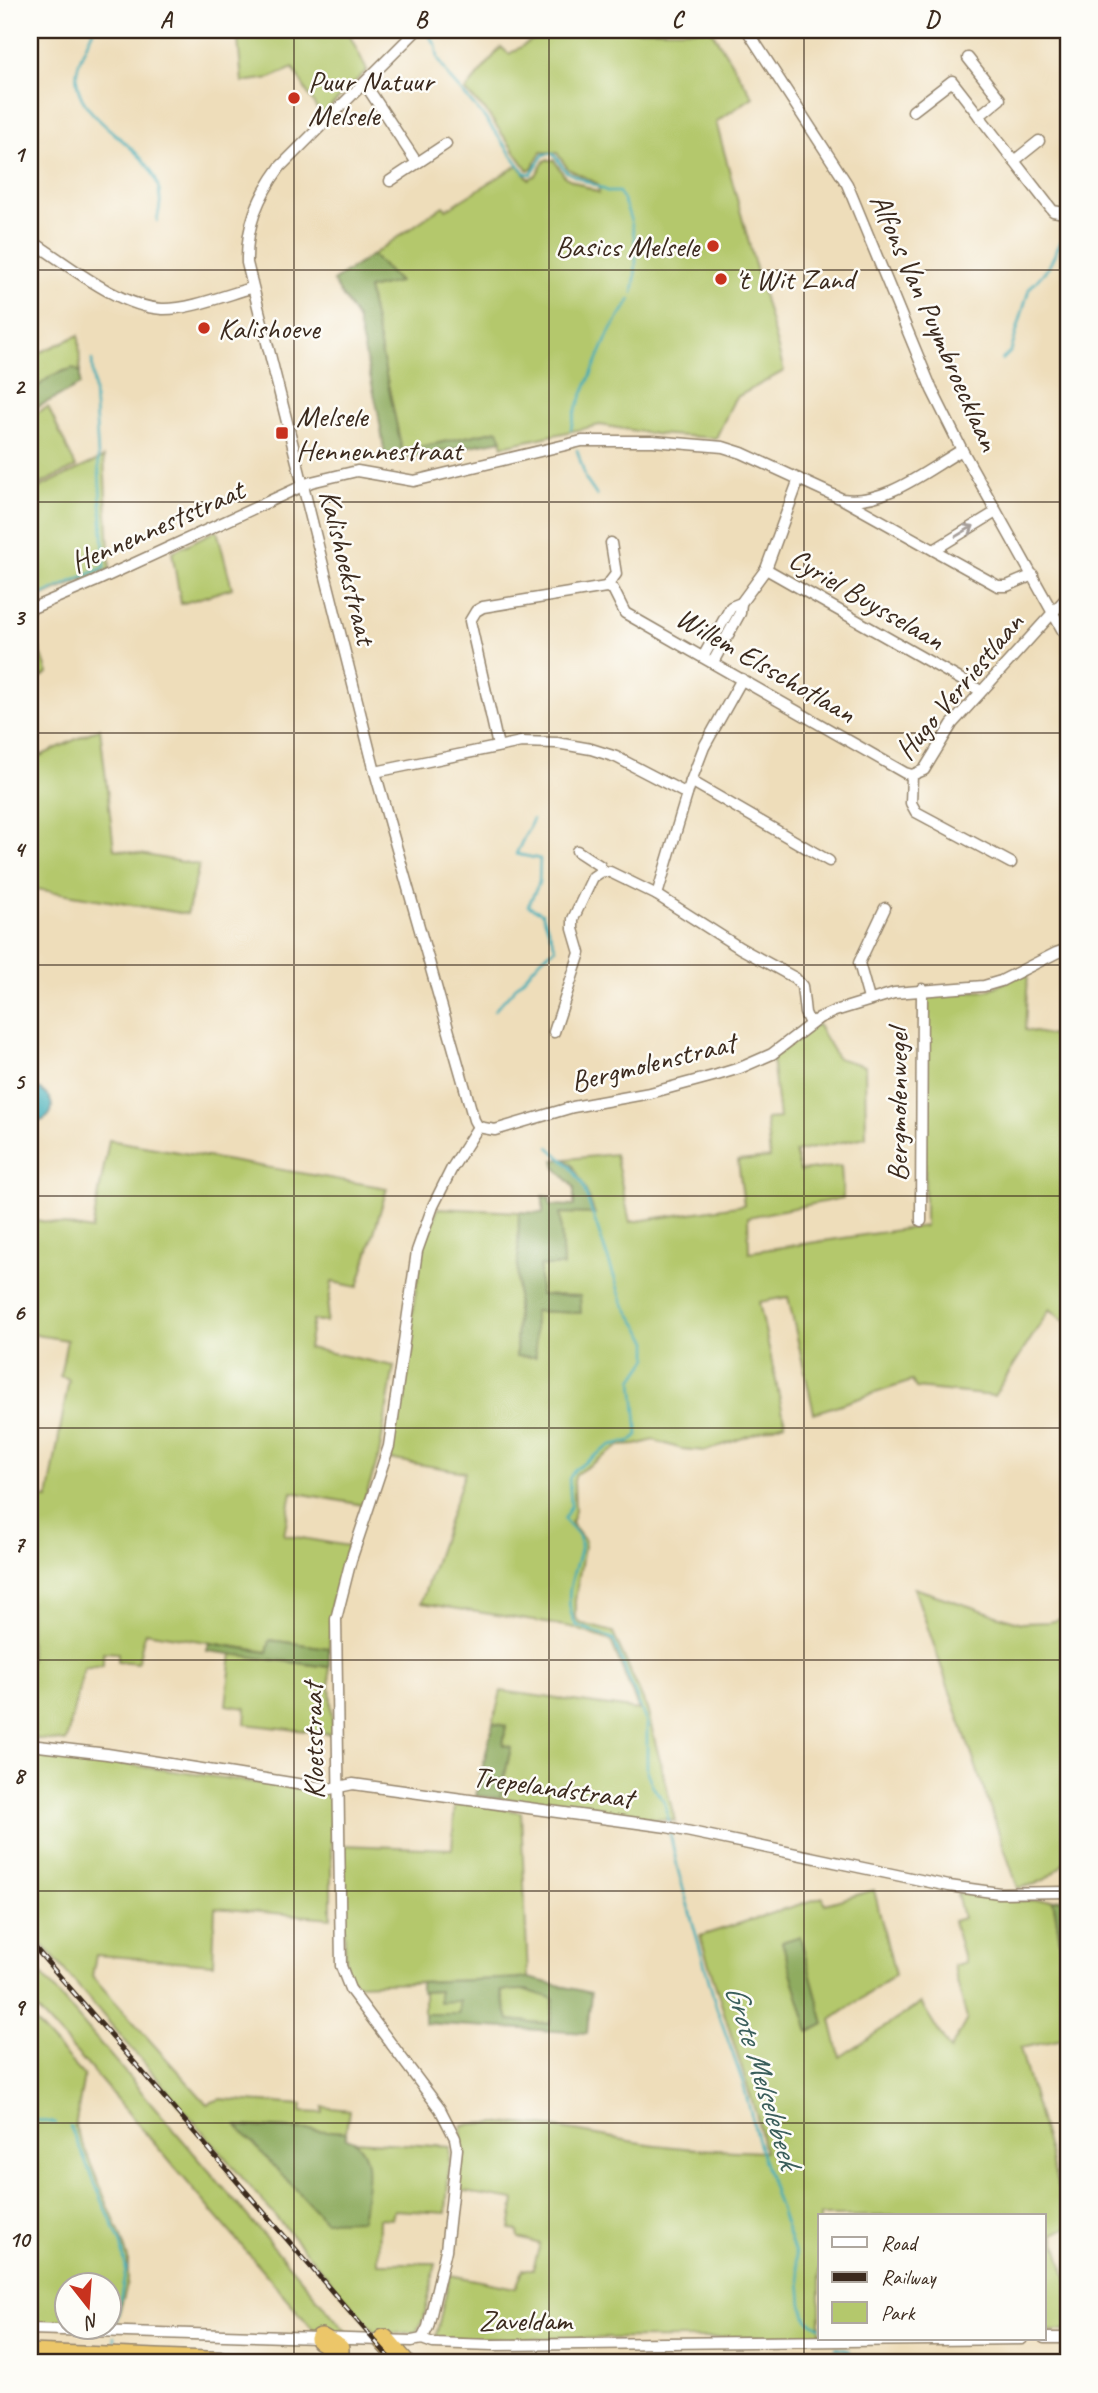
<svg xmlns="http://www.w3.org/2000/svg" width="1098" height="2393" font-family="Caveat,sans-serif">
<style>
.green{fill:#b4c86c;stroke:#787945;stroke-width:2;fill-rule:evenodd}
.forest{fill:#8fac60;stroke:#656b3f;stroke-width:2;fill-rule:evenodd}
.water{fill:#3aabb6;stroke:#3a6a6a;stroke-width:2}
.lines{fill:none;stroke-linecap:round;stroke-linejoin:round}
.stream{stroke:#3aabb6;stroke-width:2.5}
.minor-casing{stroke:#94846c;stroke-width:13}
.motorway-casing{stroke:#94846c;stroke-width:24}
.minor{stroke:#fff;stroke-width:10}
.motorway{stroke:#ecc669;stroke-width:21}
.rail-casing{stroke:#3b2a1e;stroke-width:5}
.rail{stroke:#fdfcf7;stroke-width:2.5;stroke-dasharray:8;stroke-linecap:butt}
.oneway{stroke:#a79f9a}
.grid{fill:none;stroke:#3b2a1e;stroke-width:2;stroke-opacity:0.55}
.poi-dot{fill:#c8321e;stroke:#fdfcf7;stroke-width:2.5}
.labels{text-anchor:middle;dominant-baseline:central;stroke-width:5;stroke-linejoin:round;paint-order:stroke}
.poi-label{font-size:30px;fill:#3b2a1e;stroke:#fdfcf7;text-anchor:start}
.street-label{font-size:30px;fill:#3b2a1e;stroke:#fdfcf7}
.water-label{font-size:32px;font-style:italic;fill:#3b5e5b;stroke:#fdfcf7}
.neatline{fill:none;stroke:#3b2a1e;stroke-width:2.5}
.grid-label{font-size:23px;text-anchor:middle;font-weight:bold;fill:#3b2a1e}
</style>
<rect width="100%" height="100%" fill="#fdfcf7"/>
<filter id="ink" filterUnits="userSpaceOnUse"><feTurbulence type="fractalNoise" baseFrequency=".0143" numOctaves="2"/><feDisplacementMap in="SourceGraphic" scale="14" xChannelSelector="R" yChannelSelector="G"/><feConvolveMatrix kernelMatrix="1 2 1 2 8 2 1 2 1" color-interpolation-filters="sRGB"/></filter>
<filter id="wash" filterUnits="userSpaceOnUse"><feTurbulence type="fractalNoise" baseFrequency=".00686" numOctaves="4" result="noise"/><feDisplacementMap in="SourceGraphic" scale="28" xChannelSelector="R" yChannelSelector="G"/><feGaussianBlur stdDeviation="1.57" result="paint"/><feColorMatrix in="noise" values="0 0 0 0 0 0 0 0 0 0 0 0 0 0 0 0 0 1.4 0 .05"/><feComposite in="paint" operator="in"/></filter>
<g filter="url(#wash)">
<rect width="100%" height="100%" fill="#eeddba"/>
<g class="green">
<path d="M237 30H347L367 70 321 116 293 68 270 78 242 82Z"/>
<path d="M549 30H711L753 97 716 122 784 371 735 398 716 438 654 434 600 425 503 446 498 430 402 451 368 289 399 282 372 255 443 206 446 209 452 206 518 165 529 179 536 175 545 160H554L565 177 599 193 598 184 568 169 557 153 541 152 532 168 528 170 485 110 465 91 501 47 509 54Z"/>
<path d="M79 335 80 372C62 363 44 383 30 393V357Z"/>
<path d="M48 407 76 467 30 489V416Z"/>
<path d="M104 457 110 569 30 601V492Z"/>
<path d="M217 530 232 588 181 604 172 552Z"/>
<path d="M30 621 48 673 37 680 31 720 40 756 100 728 114 849 199 865 187 914 30 888Z"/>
<path d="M1028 972 1025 1030 1068 1039V1093L1063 1124 1068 1155V1324L1050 1309 994 1396 916 1388 912 1381 814 1413 788 1297 759 1302 785 1423 706 1451 681 1449 654 1440 636 1445 620 1446 576 1474 574 1481 575 1511 571 1523 585 1541 575 1601V1617L579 1623 613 1632 647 1709 675 1821 500 1798 511 1747 503 1745 506 1726 493 1723 501 1691 639 1710 611 1641 571 1627 421 1603 465 1472 388 1459 423 1247 438 1208 519 1212 516 1356 536 1357 534 1311 580 1313V1296L540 1295V1265H563L560 1213 594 1214 574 1167 566 1159 615 1154 630 1222 744 1205 738 1161 770 1158 766 1119 779 1118 772 1058 817 1024 837 1058 865 1066 866 1137 795 1152 800 1171 841 1166 843 1198 748 1217 749 1252 925 1226 924 993 986 991Z"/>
<path d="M109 1140 387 1188 358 1287 332 1282 326 1322 313 1320 308 1348 394 1366 379 1455 363 1505 292 1492 284 1535 348 1546 332 1603 329 1648 271 1640 267 1652 145 1632 138 1663 118 1661V1653L103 1652V1665L84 1668 66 1742 30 1738V1496L48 1499 69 1379 60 1376 67 1340 30 1334V1219L92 1230Z"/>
<path d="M914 1588 1021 1623 1049 1622 1068 1617V1860L1046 1879 1035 1884 1018 1888Z"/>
<path d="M232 1654 329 1667 333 1734 245 1724 246 1708 226 1705Z"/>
<path d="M30 1751 331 1793V1918L215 1908 213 1964 96 1955 92 1976 207 2104 220 2099 302 2105 301 2112 323 2113V2107L349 2110 346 2132 238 2127 358 2145 354 2141 450 2147 446 2213 394 2210 392 2219 379 2218 378 2263H436L424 2318 416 2332 377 2335 30 1930Z"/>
<path d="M455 1801 521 1812 528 1978 356 1984 346 1971 341 1845 452 1849Z"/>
<path d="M874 1890 895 1975 831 2020 840 2057 921 2003 950 2050 967 2019 953 1966 965 1962 953 1921 963 1918 957 1893 1014 1901 1053 1900 1062 1953H1068V2038L1020 2048 1068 2222V2227L1054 2234 1068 2284V2331H1044V2216H820V2335L706 2338 439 2339 436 2336 450 2275 516 2288 523 2269H533L540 2244 519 2238 518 2230 510 2229 515 2200 458 2191 462 2125C517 2118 575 2131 629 2141 673 2149 719 2150 764 2152L757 2117 700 1936 823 1897 825 1904ZM800 1937 824 2024 809 2032 782 1942Z"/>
<path d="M30 1961 348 2334 316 2333 84 2061 30 2002Z"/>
<path d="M501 1990H526L554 1998 550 2024 509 2020Z"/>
<path d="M439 1991V2001L459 2000V2014H424V1992Z"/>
<path d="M30 2017 84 2076 75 2127 120 2234 128 2259V2282L115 2326 109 2325 108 2284H66V2324L30 2323Z"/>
</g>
<g class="forest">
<path d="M372 255 399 282 368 289 402 451 498 430 502 440 386 462 378 411 357 319 333 281Z"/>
<path d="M73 368 80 372V385L30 411V393L51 376Z"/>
<path d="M566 1159C581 1174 587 1194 595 1214L560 1213 563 1266H540V1295L580 1296 581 1313 534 1311 536 1357 516 1356 519 1212 543 1213V1196L550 1197V1205L574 1206V1187L556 1168 554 1160Z"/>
<path d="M270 1640 329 1648V1667L207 1651 209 1643 267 1652Z"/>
<path d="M493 1723 506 1726 503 1745 511 1747 500 1798 476 1796Z"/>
<path d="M1068 1898V1953L1063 1954 1053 1900Z"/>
<path d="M800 1936 824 2024 809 2032 782 1942Z"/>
<path d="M528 1978 591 1993 587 2033 424 2023V2014H459V2001L439 2002V1991L421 1992V1982ZM526 1990 554 1999 550 2024 509 2020 501 1991Z"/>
<path d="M237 2126 346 2132 347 2138C379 2149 365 2195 361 2220L325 2221Z"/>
</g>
<path class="water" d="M39 1089C59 1101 55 1121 32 1123L30 1090Z"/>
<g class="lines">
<g class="stream">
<path d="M93 30C88 42 79 57 77 71 70 126 159 143 160 199 161 206 158 214 157 221"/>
<path d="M425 30 436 45 438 58 451 80 484 117 525 173 531 174 543 155 552 153C559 159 560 166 567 172L609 192H619C636 223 639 259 633 293"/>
<path d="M1002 360 1011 351 1029 289 1048 268 1062 239"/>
<path d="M571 429 575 412 610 331 631 299"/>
<path d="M577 450 586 480 597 496"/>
<path d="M30 600 105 567 92 360"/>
<path d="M494 1011 543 957 556 948 542 913 528 906 539 883 540 859 516 854 533 819"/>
<path d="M549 1147 569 1165 582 1183 623 1303 648 1341V1358L633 1380 638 1435 631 1441 611 1445 574 1470 569 1479 571 1506 564 1519C568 1525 576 1531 579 1537 587 1555 556 1590 576 1625L613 1639 647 1724V1772L653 1787 664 1801 669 1822"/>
<path d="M670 1833 678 1870 716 2006 743 2083 761 2153 795 2254 800 2278 802 2305 807 2319 820 2327"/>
<path d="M30 2119 56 2123"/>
<path d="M70 2126 121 2244 126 2269 115 2327"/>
<path d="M114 2341V2337"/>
<path d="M836 2348 849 2351"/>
</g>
</g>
</g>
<g filter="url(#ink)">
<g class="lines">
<g class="minor-casing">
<g id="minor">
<path d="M417 30 280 167C258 197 246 226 247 263L375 772 474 1120 478 1127"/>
<path d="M747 30 847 184 932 390 962 450 1068 640"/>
<path d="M968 58 1000 99 979 116"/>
<path d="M365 84 417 163"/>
<path d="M913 111 952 81 1053 211 1064 213 1068 205"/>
<path d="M1014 161 1039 141"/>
<path d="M390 181 446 144"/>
<path d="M30 240C68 264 116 306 162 309 188 310 226 295 251 288"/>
<path d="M1068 364 1066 366 1068 369"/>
<path d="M844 500 998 586H1007L1033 575"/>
<path d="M934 550 996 512"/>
<path d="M766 569 981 691"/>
<path d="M606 587 616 574 611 543"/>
<path d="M30 609 94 582 311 482 357 471 414 481 582 441H653L723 447 742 453 842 499C886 505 925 471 962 450"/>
<path d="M703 657 731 607 741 603 766 569 799 479"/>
<path d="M713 662 740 613 741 603"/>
<path d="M498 746 470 621 476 611 483 607 606 587 613 589 625 613 905 773 912 775"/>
<path d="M375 772 521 742 557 743 591 749 616 757 687 794"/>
<path d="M691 781 829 861"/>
<path d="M577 851 600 866 602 871 610 872 657 895 740 948 795 978 802 986 805 1013 810 1024"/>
<path d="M1011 863 916 812 911 803 912 775 924 770 952 724 1068 596"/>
<path d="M657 895 691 781 704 747 742 679"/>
<path d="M869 999 859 963 885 908"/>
<path d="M554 1032 580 953 573 929V919L593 877 602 871"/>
<path d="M478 1127 495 1130 573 1107 650 1093 717 1075 740 1068 772 1054 819 1018 835 1011 894 993 984 986 1001 981 1056 953 1068 949"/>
<path d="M921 1221 922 989"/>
<path d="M30 1745 107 1754 329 1789 353 1784 667 1827 949 1886 999 1893 1068 1892"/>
<path d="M30 2329 412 2341 422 2339 433 2343 492 2345 1022 2339"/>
<path d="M1044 2338H1068"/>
<path d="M422 2339 428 2327 446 2250 457 2149 455 2138 440 2109 350 1989 341 1966 336 1619 351 1560 389 1446 417 1251 433 1206 452 1168 478 1127"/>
</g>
</g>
<g class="motorway-casing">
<g id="motorway">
<path d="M321 2339 338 2349V2358L328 2363"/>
<path d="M384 2340 404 2363"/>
<path d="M30 2355 233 2363"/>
</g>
</g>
<use href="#minor" class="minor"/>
<use href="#motorway" class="motorway"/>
<g class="rail-casing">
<path id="rail" d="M30 1942 394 2363"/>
</g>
<use href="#rail" class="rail"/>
</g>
<defs><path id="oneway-shaft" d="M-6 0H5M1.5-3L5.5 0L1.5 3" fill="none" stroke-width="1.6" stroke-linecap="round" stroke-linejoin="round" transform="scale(1.75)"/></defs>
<use class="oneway" href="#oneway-shaft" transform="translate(965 531) rotate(-31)"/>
</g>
<path class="grid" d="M294 30V2363M549 30V2363M804 30V2363M30 270H1068M30 502H1068M30 733H1068M30 965H1068M30 1196H1068M30 1428H1068M30 1660H1068M30 1891H1068M30 2123H1068"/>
<g class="poi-dot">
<circle cx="294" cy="98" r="7"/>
<circle cx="713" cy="246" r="7"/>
<circle cx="721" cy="279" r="7"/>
<circle cx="204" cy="328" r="7"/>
<rect x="275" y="426" width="14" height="14" rx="3.5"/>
</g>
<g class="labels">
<g class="poi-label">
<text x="308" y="81">Puur Natuur<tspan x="308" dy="34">Melsele</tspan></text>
<text x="699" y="246" text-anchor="end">Basics Melsele</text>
<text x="735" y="279">'t Wit Zand</text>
<text x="218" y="328">Kalishoeve</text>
<text x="296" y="416">Melsele<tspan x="296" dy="34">Hennennestraat</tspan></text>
</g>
<g class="street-label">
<text transform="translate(935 322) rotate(66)">Alfons Van Puymbroecklaan</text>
<text transform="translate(157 526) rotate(-24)">Hennenneststraat</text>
<text transform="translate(348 567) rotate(76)">Kalishoekstraat</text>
<text transform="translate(867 599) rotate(30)">Cyriel Buysselaan</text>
<text transform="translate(766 665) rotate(30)">Willem Elsschotlaan</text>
<text transform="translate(959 686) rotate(-50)">Hugo Verriestlaan</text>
<text transform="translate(653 1062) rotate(-14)">Bergmolenstraat</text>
<text transform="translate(897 1105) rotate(-90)">Bergmolenwegel</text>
<text transform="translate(313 1741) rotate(-91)">Kloetstraat</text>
<text transform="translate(553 1787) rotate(8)">Trepelandstraat</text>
<text x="525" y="2320">Zaveldam</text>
</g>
<g class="water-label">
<text transform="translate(763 2076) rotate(73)">Grote Melselebeek</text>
</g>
</g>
<rect width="1098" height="2393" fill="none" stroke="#fdfcf7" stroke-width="77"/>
<rect x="818" y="2214" width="228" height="126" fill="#fdfcf7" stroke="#afa8a0" stroke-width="2"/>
<rect x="832" y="2237" width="35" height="10" fill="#ffffff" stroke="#afa8a0" stroke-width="2"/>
<text x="881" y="2250" font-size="21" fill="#3b2a1e">Road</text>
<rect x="832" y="2272" width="35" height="10" fill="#3b2a1e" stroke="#afa8a0" stroke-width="2"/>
<text x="881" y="2284" font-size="21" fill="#3b2a1e">Railway</text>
<rect x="832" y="2302" width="35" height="21" fill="#b4c86c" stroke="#afa8a0" stroke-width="2"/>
<text x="881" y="2320" font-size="21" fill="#3b2a1e">Park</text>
<g transform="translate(88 2306) rotate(163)"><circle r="33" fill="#fdfcf7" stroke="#afa8a0" stroke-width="2"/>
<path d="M0-5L12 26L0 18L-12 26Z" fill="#c8321e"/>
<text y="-10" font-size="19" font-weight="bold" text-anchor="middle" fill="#3b2a1e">N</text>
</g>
<rect x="38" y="38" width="1022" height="2316" class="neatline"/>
<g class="grid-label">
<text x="166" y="27">A</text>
<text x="421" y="27">B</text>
<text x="677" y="27">C</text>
<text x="932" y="27">D</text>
<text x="19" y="162">1</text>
<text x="19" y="394">2</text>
<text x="19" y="625">3</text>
<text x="19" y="857">4</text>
<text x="19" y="1089">5</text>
<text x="19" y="1320">6</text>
<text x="19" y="1552">7</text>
<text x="19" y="1783">8</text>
<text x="19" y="2015">9</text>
<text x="19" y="2247">10</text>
</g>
</svg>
